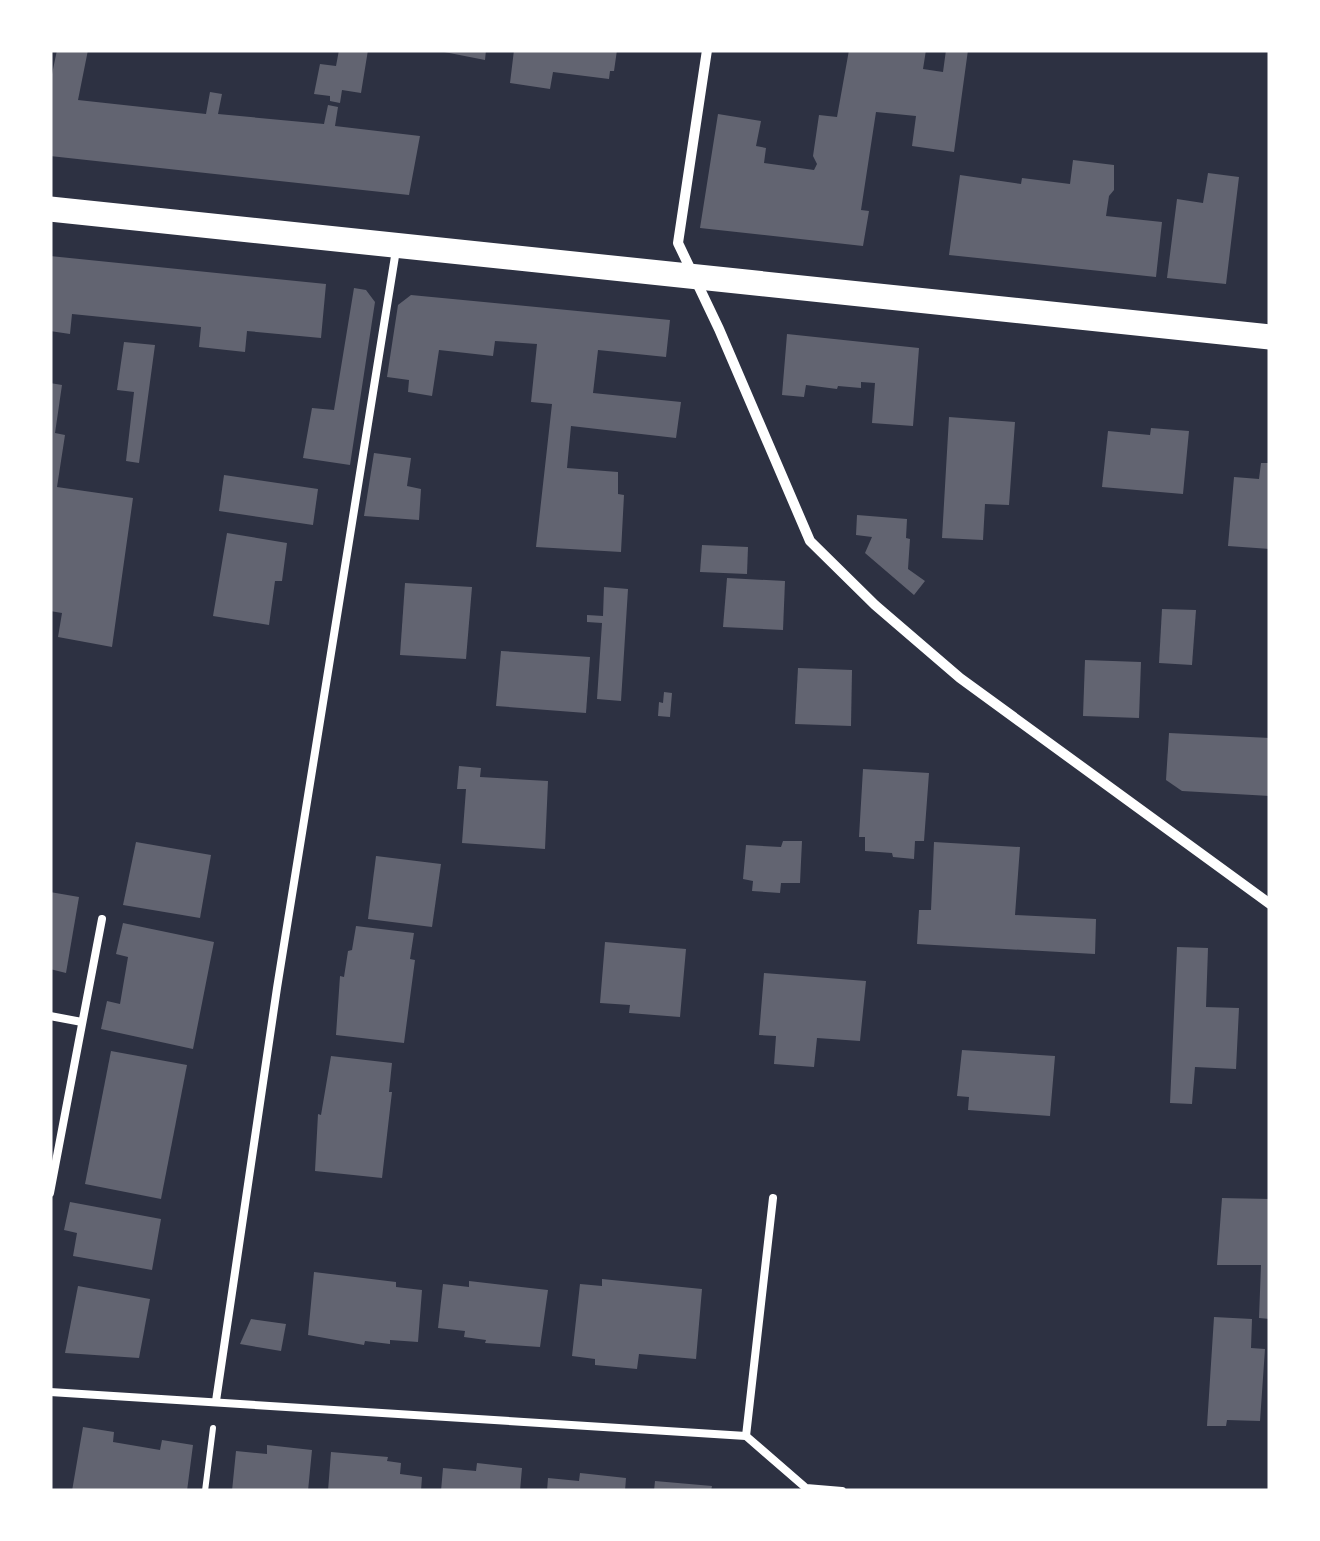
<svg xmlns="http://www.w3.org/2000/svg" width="1320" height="1541" font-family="Signika,sans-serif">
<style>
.building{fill:#626471}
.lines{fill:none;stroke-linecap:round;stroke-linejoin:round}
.path{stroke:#fff;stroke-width:6}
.service{stroke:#fff;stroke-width:8}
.minor{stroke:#fff;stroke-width:10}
.primary{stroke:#fff;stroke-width:25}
</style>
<rect width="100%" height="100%" fill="#2d3142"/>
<g class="building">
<path d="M57 50H88L78 100 206 114 210 92 222 94 218 114 324 124 328 105 338 107 335 126 420 136 409 195 50 156V84Z"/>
<path d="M339 50H368L361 93 342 90 340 103 330 101V96L314 94 320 64 336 66Z"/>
<path d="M434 50H486L485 60Z"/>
<path d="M514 50H617L614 71H610L609 79 553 72 550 89 510 83Z"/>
<path d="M849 50H926L923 69 943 72 946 50H968L954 152 912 146 916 116 876 112 861 210 869 211 863 246 700 228 718 114 761 121 756 146 766 148 764 163 814 170 817 164 813 156 819 115 837 117Z"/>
<path d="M1073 160 1114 165V190L1109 196 1106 216 1162 222 1156 277 949 255 960 175 1021 184 1022 178 1070 184Z"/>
<path d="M1208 173 1239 177 1226 284 1167 278 1177 199 1203 203Z"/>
<path d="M50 256 326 284 321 338 247 331 245 352 199 347 201 327 72 314 70 334 50 331Z"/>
<path d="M354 288 366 290 375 302 350 465 303 458 312 408 334 410Z"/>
<path d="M411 295 670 320 666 357 598 350 593 393 681 402 676 438 571 426 567 468 618 472V494L624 495 621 552 536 547 552 404 531 402 537 344 495 341 493 356 439 350 432 396 408 392 409 380 387 377 398 305Z"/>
<path d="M787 334 919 348 913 426 872 423 875 383 861 382V388L838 386 837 389 806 385 804 397 782 395Z"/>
<path d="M124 342 155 345 139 463 126 461 134 392 117 390Z"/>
<path d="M50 383 62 385 55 433 65 435 57 487 133 498 112 647 58 637 62 613 50 611Z"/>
<path d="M949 417 1015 422 1009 505 985 504 983 540 942 538Z"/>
<path d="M1151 428 1189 431 1183 494 1102 487 1108 431 1150 435Z"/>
<path d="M374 453 411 458 407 486 421 489 419 520 364 516Z"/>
<path d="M1261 463H1270V549L1228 546 1234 477 1259 479Z"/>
<path d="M224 475 318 489 313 525 219 511Z"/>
<path d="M857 515 907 519 906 538 910 539 908 569 925 581 914 595 865 553 872 537 856 535Z"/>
<path d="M227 533 287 543 282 581H275L269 625 213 616Z"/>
<path d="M702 545 748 547 747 574 700 572Z"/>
<path d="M727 578 785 581 783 630 723 627Z"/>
<path d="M405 583 472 587 466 659 400 655Z"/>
<path d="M604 587 628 589 621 701 597 699 602 623 587 622V615L603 616Z"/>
<path d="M1162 609 1196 610 1192 665 1159 663Z"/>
<path d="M501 651 590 657 586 713 496 706Z"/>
<path d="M1085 660 1141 662 1139 718 1083 716Z"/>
<path d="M798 668 852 670 851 726 795 724Z"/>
<path d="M664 692 672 693 670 717 658 716 659 702 663 703Z"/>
<path d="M1169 733 1270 738V796L1182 791 1166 780Z"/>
<path d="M459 766 481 768 480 777 548 781 545 849 462 843 466 789H457Z"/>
<path d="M863 769 929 773 924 841H915L914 859 893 857 892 853 865 851V837H859Z"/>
<path d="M783 841H802L800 883H781L780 893 752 891 753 881 743 879 746 845 781 847Z"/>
<path d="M136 842 211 855 200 918 123 905Z"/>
<path d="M934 842 1020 847 1015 915 1096 919 1095 954 917 944 919 910H931Z"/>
<path d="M376 856 441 864 432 927 368 919Z"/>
<path d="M50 892 79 897 66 973 50 969Z"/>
<path d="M123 923 214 942 193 1049 101 1029 107 1001 120 1004 128 957 116 954Z"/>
<path d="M356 926 414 933 410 959 415 960 404 1043 336 1035 340 976 344 977 348 951 352 950Z"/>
<path d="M605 942 686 949 680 1017 629 1013 630 1005 600 1003Z"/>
<path d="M1177 947 1208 948 1206 1007 1239 1008 1236 1069 1195 1067 1192 1104 1170 1103Z"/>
<path d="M764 973 866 981 860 1041 817 1038 814 1067 774 1064 776 1036 759 1035Z"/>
<path d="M962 1050 1055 1056 1050 1116 968 1110 969 1097 957 1096Z"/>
<path d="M111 1051 187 1065 161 1199 85 1184Z"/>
<path d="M331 1056 392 1063 389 1092H392L382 1178 315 1171 318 1114 321 1115Z"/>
<path d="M1222 1198 1270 1199V1319L1259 1318 1261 1265H1217Z"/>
<path d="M70 1202 161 1219 152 1270 73 1256 77 1233 64 1230Z"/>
<path d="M314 1272 396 1282V1287L422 1290 418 1342 390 1340V1344L365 1341 364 1345 308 1335Z"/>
<path d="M602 1279 702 1289 696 1359 639 1354 637 1369 595 1365V1359L572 1356 580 1284 602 1286Z"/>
<path d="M469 1281 548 1290 540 1347 485 1343 486 1340 464 1337 465 1331 438 1328 443 1284 469 1287Z"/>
<path d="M78 1286 150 1299 139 1358 65 1353Z"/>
<path d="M1214 1317 1252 1319 1251 1348 1265 1349 1260 1421 1227 1420 1226 1426H1207Z"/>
<path d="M251 1319 286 1324 281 1351 240 1344Z"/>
<path d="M83 1427 114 1432 113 1442 160 1450 162 1440 193 1445 187 1491H72Z"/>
<path d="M267 1445 312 1450 308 1491H232L236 1451 267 1454Z"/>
<path d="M331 1452 388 1457 387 1461 401 1463 400 1474 422 1477 421 1491H328Z"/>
<path d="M477 1463 522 1468 520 1491H441L443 1468 476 1471Z"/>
<path d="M580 1473 626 1478 625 1491H547L548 1478 579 1481Z"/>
<path d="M655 1481 712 1486 711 1491H654Z"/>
</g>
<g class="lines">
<path class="path" d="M205 1491 213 1428"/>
<g class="service">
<path d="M50 1016 82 1022"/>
<path d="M50 1193 102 919"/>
<path d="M50 1392 746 1436 806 1488 842 1491"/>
<path d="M216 1401 277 988 396 250"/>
<path d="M746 1436 773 1198"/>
</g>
<path class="minor" d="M707 50 678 243 719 329 810 541 875 605 960 678 1270 904"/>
<path class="primary" d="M50 209 1270 337"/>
</g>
<rect width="1320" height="1541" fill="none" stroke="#ffffff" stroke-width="105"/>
</svg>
